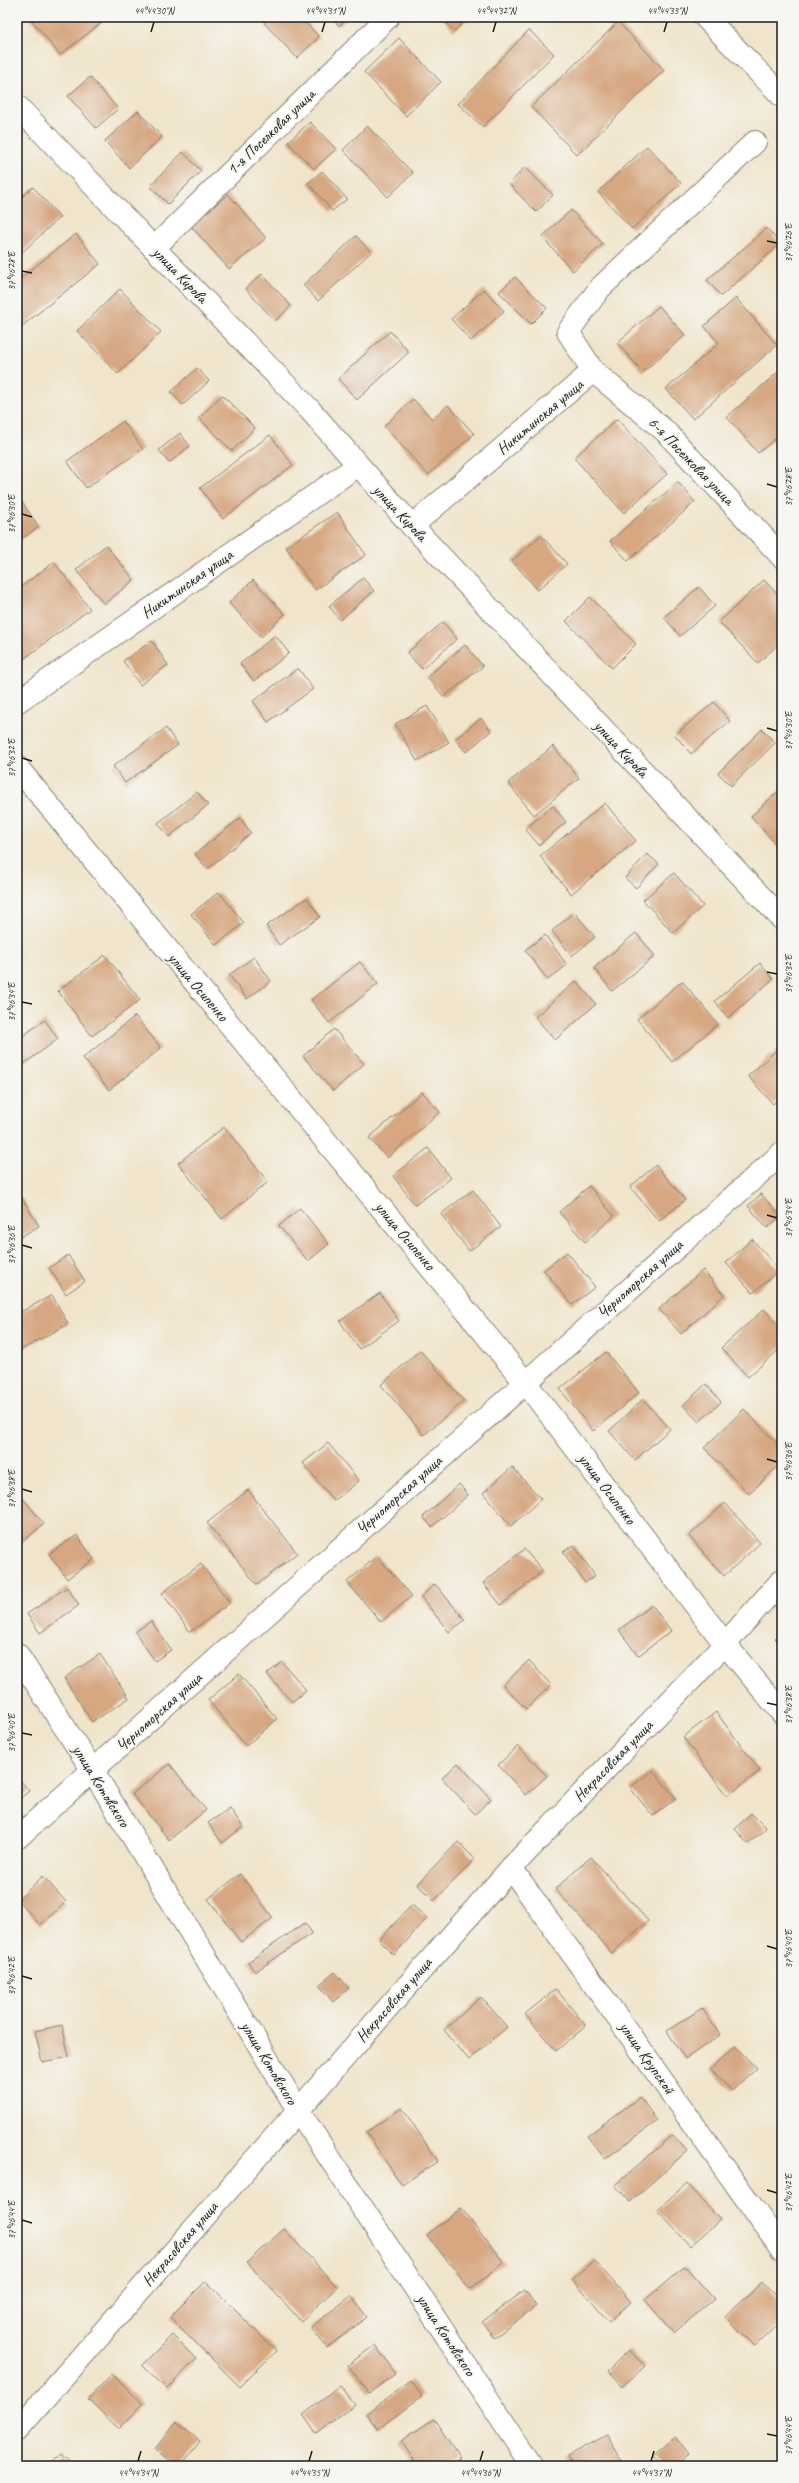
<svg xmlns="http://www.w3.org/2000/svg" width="799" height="2483" font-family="Caveat,sans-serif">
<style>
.building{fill:#d6a781}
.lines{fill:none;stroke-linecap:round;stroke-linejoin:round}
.minor-casing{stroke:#868073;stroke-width:24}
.minor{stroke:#fff;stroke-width:22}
.ticks{fill:none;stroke:#1c1c1c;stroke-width:1.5}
.labels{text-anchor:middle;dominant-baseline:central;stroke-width:3.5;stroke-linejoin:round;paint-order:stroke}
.street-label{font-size:16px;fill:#1c1c1c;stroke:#f6f6f2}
.neatline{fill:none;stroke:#1c1c1c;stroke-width:1.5}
.ticks-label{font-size:10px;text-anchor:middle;fill:#1c1c1c}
</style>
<rect width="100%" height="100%" fill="#f6f6f2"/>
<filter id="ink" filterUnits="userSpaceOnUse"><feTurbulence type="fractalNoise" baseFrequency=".025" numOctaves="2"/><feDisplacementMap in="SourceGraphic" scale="8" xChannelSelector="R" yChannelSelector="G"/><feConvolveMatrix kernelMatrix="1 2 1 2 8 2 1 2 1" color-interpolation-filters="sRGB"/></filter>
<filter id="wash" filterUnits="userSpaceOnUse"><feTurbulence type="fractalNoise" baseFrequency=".012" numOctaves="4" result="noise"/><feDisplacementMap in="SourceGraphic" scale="16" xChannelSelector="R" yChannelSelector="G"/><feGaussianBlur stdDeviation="0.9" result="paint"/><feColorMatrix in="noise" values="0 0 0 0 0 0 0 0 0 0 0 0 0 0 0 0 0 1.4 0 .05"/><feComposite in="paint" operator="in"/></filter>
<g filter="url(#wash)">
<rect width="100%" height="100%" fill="#f0e4ca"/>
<g id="blocks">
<g class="building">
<path d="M29 17H101L104 21 60 55Z"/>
<path d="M270 17H301L319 37 297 58 264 23Z"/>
<path d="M331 17H350L339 26Z"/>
<path d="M441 17H470L454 31Z"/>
<path d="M618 22 664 70 577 155 531 107Z"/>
<path d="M529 30 554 54 483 127 458 104Z"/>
<path d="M399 38 441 82 406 116 364 72Z"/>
<path d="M90 77 118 109 96 128 68 96Z"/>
<path d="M138 111 162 137 129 168 105 141Z"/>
<path d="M310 122 336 149 314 169 288 142Z"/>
<path d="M367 126 413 173 388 197 343 150Z"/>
<path d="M647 146 681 183 632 229 598 192Z"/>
<path d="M183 152 201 171 168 204 150 186Z"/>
<path d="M525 167 553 195 536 212 509 184Z"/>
<path d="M322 171 347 199 332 211 308 183Z"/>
<path d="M33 187 60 217 17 257V201Z"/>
<path d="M228 194 266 238 229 269 191 226Z"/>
<path d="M571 210 603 244 573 271 542 237Z"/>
<path d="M767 228 780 244 721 296 707 280Z"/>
<path d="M76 234 100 264 22 326 17 319V281Z"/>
<path d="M356 236 371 252 318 301 303 285Z"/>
<path d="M262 274 291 306 275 321 246 289Z"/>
<path d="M515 277 547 308 531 324 499 292Z"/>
<path d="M120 289 161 332 118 374 77 331Z"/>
<path d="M484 289 504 311 471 341 451 319Z"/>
<path d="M736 298 777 345 693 419 666 389 719 343 704 326Z"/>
<path d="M659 306 685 335 643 372 617 343Z"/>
<path d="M390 331 409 352 357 400 338 379Z"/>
<path d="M197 368 209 381 183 405 171 392Z"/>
<path d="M777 373 782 379V433L758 453 727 417Z"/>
<path d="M222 395 255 428 232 451 199 418Z"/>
<path d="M413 399 432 419 448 405 474 434 428 475 384 426Z"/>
<path d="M617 419 667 474 624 513 574 458Z"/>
<path d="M123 421 143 449 86 488 67 461Z"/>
<path d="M180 433 190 446 169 463 159 450Z"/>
<path d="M270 435 293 465 223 519 200 488Z"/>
<path d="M678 482 695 502 628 561 610 541Z"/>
<path d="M22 502 39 527 17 542V506Z"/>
<path d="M337 512 366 555 315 590 286 547Z"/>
<path d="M541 535 567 564 538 590 512 561Z"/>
<path d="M106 545 134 580 104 604 76 570Z"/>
<path d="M54 562 90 609 20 662 17 658V590Z"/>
<path d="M363 578 374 591 340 620 329 606Z"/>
<path d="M253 580 285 614 261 637 229 603Z"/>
<path d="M764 580 782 599V641L758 663 719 622Z"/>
<path d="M699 587 715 606 680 636 664 617Z"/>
<path d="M590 597 636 644 612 668 566 621Z"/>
<path d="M443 622 457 639 422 669 407 653Z"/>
<path d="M275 635 289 653 254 681 240 664Z"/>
<path d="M152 641 168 665 140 685 123 661Z"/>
<path d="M465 645 483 666 444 697 427 677Z"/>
<path d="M298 668 313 689 268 722 253 701Z"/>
<path d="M714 702 730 721 691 754 675 735Z"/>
<path d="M427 706 449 742 417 761 395 724Z"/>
<path d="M481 718 491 731 466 752 455 739Z"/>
<path d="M166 728 178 745 125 783 113 766Z"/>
<path d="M762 729 775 743 731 786 718 773Z"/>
<path d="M553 746 579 778 534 815 508 783Z"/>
<path d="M782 788V852L751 816Z"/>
<path d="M197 792 208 805 169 837 158 823Z"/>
<path d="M605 803 636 841 571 894 540 856Z"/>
<path d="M553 806 566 822 539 845 525 829Z"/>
<path d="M240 818 251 833 207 869 195 854Z"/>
<path d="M647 854 659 864 636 888 625 878Z"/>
<path d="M674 873 703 906 673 933 643 900Z"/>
<path d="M219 892 244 923 216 945 191 914Z"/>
<path d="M307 898 320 917 279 945 266 926Z"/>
<path d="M574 912 595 937 572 956 552 931Z"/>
<path d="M636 933 655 956 612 991 594 968Z"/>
<path d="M545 935 567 965 548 980 525 950Z"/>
<path d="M105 955 140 1000 92 1036 58 991Z"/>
<path d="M254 957 271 981 247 999 229 975Z"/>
<path d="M360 962 378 984 329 1023 311 1000Z"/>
<path d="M760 963 773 979 728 1018 715 1001Z"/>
<path d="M576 981 596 1004 555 1040 535 1017Z"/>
<path d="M682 981 718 1024 672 1062 637 1019Z"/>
<path d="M135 1016 161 1048 109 1090 83 1058Z"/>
<path d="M45 1020 58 1039 21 1066 17 1060V1040Z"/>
<path d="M334 1029 364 1064 333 1091 303 1056Z"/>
<path d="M782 1045V1096L773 1104 748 1076Z"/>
<path d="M422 1092 440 1112 387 1158 369 1138Z"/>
<path d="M224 1127 268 1182 222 1219 178 1163Z"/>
<path d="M428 1148 451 1178 415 1205 393 1176Z"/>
<path d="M656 1165 685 1200 659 1221 630 1187Z"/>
<path d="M589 1186 614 1216 585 1242 559 1212Z"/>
<path d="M473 1190 501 1227 469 1251 441 1214Z"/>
<path d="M761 1194 781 1216 767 1228 748 1206Z"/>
<path d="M22 1198 39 1226 17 1239V1201Z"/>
<path d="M300 1208 329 1244 308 1261 279 1226Z"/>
<path d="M752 1239 779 1270 753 1293 726 1263Z"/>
<path d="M567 1252 595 1287 572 1305 544 1270Z"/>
<path d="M68 1255 85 1281 66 1294 49 1268Z"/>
<path d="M703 1270 724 1295 681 1334 659 1309Z"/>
<path d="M380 1293 399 1321 359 1349 340 1321Z"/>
<path d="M52 1295 68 1324 17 1352V1314Z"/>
<path d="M764 1309 782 1329V1347L748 1377 721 1348Z"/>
<path d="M420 1350 464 1401 424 1435 381 1385Z"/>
<path d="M606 1352 639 1393 593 1431 560 1389Z"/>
<path d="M706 1384 721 1402 699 1422 683 1405Z"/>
<path d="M643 1399 670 1429 635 1460 609 1431Z"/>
<path d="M744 1409 782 1449V1462L749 1494 704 1448Z"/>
<path d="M328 1443 359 1481 334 1501 303 1463Z"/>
<path d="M512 1467 541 1499 511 1526 483 1493Z"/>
<path d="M459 1484 468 1495 432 1527 423 1517Z"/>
<path d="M248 1490 297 1553 257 1585 207 1523Z"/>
<path d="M17 1491 44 1524 17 1546Z"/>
<path d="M725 1503 760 1543 724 1576 689 1536Z"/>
<path d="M77 1535 94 1559 67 1579 49 1554Z"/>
<path d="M574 1545 595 1576 585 1583 563 1552Z"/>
<path d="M524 1549 543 1571 501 1605 483 1583Z"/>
<path d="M377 1556 412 1596 381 1622 347 1582Z"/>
<path d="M201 1564 230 1603 190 1632 162 1593Z"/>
<path d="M435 1584 465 1620 449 1632 421 1597Z"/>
<path d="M67 1587 79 1605 40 1633 27 1614Z"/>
<path d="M652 1605 671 1631 638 1656 619 1630Z"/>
<path d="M151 1621 171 1650 155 1661 135 1632Z"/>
<path d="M782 1632V1646L775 1638Z"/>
<path d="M100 1654 129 1698 92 1722 64 1678Z"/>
<path d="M529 1660 551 1685 526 1709 503 1685Z"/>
<path d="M282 1662 306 1690 292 1702 267 1674Z"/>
<path d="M239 1674 277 1719 246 1746 208 1700Z"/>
<path d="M716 1712 760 1771 727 1796 683 1737Z"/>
<path d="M518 1746 547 1776 526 1795 498 1765Z"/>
<path d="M458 1763 491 1799 475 1814 442 1778Z"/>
<path d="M170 1764 206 1810 169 1840 132 1794Z"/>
<path d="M652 1770 676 1798 653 1816 630 1788Z"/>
<path d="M17 1776 29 1791 17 1801Z"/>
<path d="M230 1808 243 1827 222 1843 208 1823Z"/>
<path d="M751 1813 766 1828 748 1844 735 1829Z"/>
<path d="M458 1842 475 1859 434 1901 417 1884Z"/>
<path d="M591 1857 648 1921 612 1953 555 1889Z"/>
<path d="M240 1874 273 1918 241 1942 208 1899Z"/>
<path d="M43 1876 66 1902 40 1925 18 1900Z"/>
<path d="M412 1905 427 1918 394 1955 379 1940Z"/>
<path d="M305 1923 312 1933 255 1972 248 1962Z"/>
<path d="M335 1972 349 1988 333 2002 319 1985Z"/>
<path d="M556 1989 586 2026 556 2051 525 2014Z"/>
<path d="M481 1997 507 2027 469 2060 444 2030Z"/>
<path d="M702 2008 720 2035 685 2059 667 2031Z"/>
<path d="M62 2025 69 2057 42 2062 35 2031Z"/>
<path d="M735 2046 756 2068 732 2091 711 2069Z"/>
<path d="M640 2097 657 2121 605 2159 587 2136Z"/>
<path d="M402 2108 438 2161 402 2185 366 2132Z"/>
<path d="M673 2135 687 2151 630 2202 615 2185Z"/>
<path d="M687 2183 720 2220 690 2246 657 2210Z"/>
<path d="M461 2208 504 2263 470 2289 427 2235Z"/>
<path d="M284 2229 337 2287 301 2321 247 2262Z"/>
<path d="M594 2260 631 2302 609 2322 572 2279Z"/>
<path d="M685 2266 714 2299 674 2333 645 2300Z"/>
<path d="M206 2281 276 2351 240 2387 170 2317Z"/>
<path d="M762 2282 782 2303V2320L755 2346 725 2316Z"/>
<path d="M525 2290 536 2306 494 2338 482 2322Z"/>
<path d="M351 2296 367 2317 327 2348 311 2327Z"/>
<path d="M172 2335 196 2359 167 2389 142 2365Z"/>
<path d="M375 2345 396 2374 369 2393 348 2365Z"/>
<path d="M629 2350 645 2366 622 2387 607 2371Z"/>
<path d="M112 2374 143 2404 119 2429 88 2399Z"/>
<path d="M411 2381 422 2396 378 2429 366 2414Z"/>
<path d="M340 2386 355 2405 317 2434 303 2415Z"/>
<path d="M434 2419 460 2458 448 2466H418L401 2441Z"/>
<path d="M176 2422 200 2441 181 2466H176L155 2449Z"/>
<path d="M607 2435 624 2466H573L568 2456Z"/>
<path d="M675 2437 689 2455 675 2466H663L654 2455Z"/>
<path d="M61 2454 74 2466H49Z"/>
</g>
</g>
</g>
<g filter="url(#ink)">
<use href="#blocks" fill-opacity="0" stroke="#868073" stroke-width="1"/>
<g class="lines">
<g class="minor-casing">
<g id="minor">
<path d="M705 17 782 96"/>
<path d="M17 106 310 410 412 526 782 919"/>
<path d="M154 248 388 17"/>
<path d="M593 371 665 431 782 557"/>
<path d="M412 526 593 371 568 332 600 288 755 142"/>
<path d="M17 702 357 466"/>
<path d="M17 767 525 1382 725 1644 782 1713"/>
<path d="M17 1654 93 1771 298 2110 532 2466"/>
<path d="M17 1838 782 1153"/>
<path d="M511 1868 782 2249"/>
<path d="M17 2430 511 1868 725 1644 782 1580"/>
</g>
</g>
<use href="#minor" class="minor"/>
</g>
</g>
<path class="ticks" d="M151 32 154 22M322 32 325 22M493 32 496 22M664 32 667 22M767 241 777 243M22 271 32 273M767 484 777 487M22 514 32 517M767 728 777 731M22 758 32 761M767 972 777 974M22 1002 32 1004M767 1215 777 1218M22 1245 32 1248M767 1459 777 1462M22 1489 32 1492M767 1703 777 1705M22 1733 32 1735M767 1946 777 1949M22 1976 32 1979M767 2190 777 2193M22 2220 32 2223M767 2434 777 2436M138 2461 141 2451M309 2461 312 2451M480 2461 483 2451M651 2461 654 2451"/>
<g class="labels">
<g class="street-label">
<text transform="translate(271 132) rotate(-44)">1-я Поселковая улица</text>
<text transform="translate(180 275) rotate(46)">улица Кирова</text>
<text transform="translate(540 417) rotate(-40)">Никитинская улица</text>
<text transform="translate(691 461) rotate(46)">6-я Поселковая улица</text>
<text transform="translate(400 513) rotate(47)">улица Кирова</text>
<text transform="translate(187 584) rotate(-35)">Никитинская улица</text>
<text transform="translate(621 749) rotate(47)">улица Кирова</text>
<text transform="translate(198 987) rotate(50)">улица Осипенко</text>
<text transform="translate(405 1236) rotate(50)">улица Осипенко</text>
<text transform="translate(640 1279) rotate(-42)">Черноморская улица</text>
<text transform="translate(607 1489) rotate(53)">улица Осипенко</text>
<text transform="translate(399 1495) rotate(-42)">Черноморская улица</text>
<text transform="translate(159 1712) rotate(-42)">Черноморская улица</text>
<text transform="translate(613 1761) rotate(-46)">Некрасовская улица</text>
<text transform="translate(101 1786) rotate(58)">улица Котовского</text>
<text transform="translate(394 2000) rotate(-49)">Некрасовская улица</text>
<text transform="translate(647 2058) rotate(55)">улица Крупской</text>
<text transform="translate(269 2063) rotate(59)">улица Котовского</text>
<text transform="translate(180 2244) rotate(-49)">Некрасовская улица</text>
<text transform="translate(446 2335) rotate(57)">улица Котовского</text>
</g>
</g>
<rect width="799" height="2483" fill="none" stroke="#f6f6f2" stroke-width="44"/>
<rect x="22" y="22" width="755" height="2439" class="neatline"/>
<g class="ticks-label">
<text x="154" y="14">44°44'30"N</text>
<text x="325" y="14">44°44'31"N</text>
<text x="496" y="14">44°44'32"N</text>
<text x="667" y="14">44°44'33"N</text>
<text transform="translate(788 243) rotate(-90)" y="4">37°46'26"E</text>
<text transform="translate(11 271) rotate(-90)" y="4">37°46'28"E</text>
<text transform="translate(788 487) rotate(-90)" y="4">37°46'28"E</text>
<text transform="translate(11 514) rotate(-90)" y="4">37°46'30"E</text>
<text transform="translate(788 731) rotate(-90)" y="4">37°46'30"E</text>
<text transform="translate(11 758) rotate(-90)" y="4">37°46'32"E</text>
<text transform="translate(788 974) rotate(-90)" y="4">37°46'32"E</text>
<text transform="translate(11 1002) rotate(-90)" y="4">37°46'34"E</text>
<text transform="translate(788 1218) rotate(-90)" y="4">37°46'34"E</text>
<text transform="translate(11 1245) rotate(-90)" y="4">37°46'36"E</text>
<text transform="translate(788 1462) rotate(-90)" y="4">37°46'36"E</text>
<text transform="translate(11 1489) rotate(-90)" y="4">37°46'38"E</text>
<text transform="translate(788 1705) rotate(-90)" y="4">37°46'38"E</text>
<text transform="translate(11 1733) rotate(-90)" y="4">37°46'40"E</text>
<text transform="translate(788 1949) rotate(-90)" y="4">37°46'40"E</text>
<text transform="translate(11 1976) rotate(-90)" y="4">37°46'42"E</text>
<text transform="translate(788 2193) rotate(-90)" y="4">37°46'42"E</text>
<text transform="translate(11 2220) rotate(-90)" y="4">37°46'44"E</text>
<text transform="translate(788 2436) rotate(-90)" y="4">37°46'44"E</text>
<text x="138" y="2476">44°44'34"N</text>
<text x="309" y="2476">44°44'35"N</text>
<text x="480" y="2476">44°44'36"N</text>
<text x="651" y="2476">44°44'37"N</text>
</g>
</svg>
